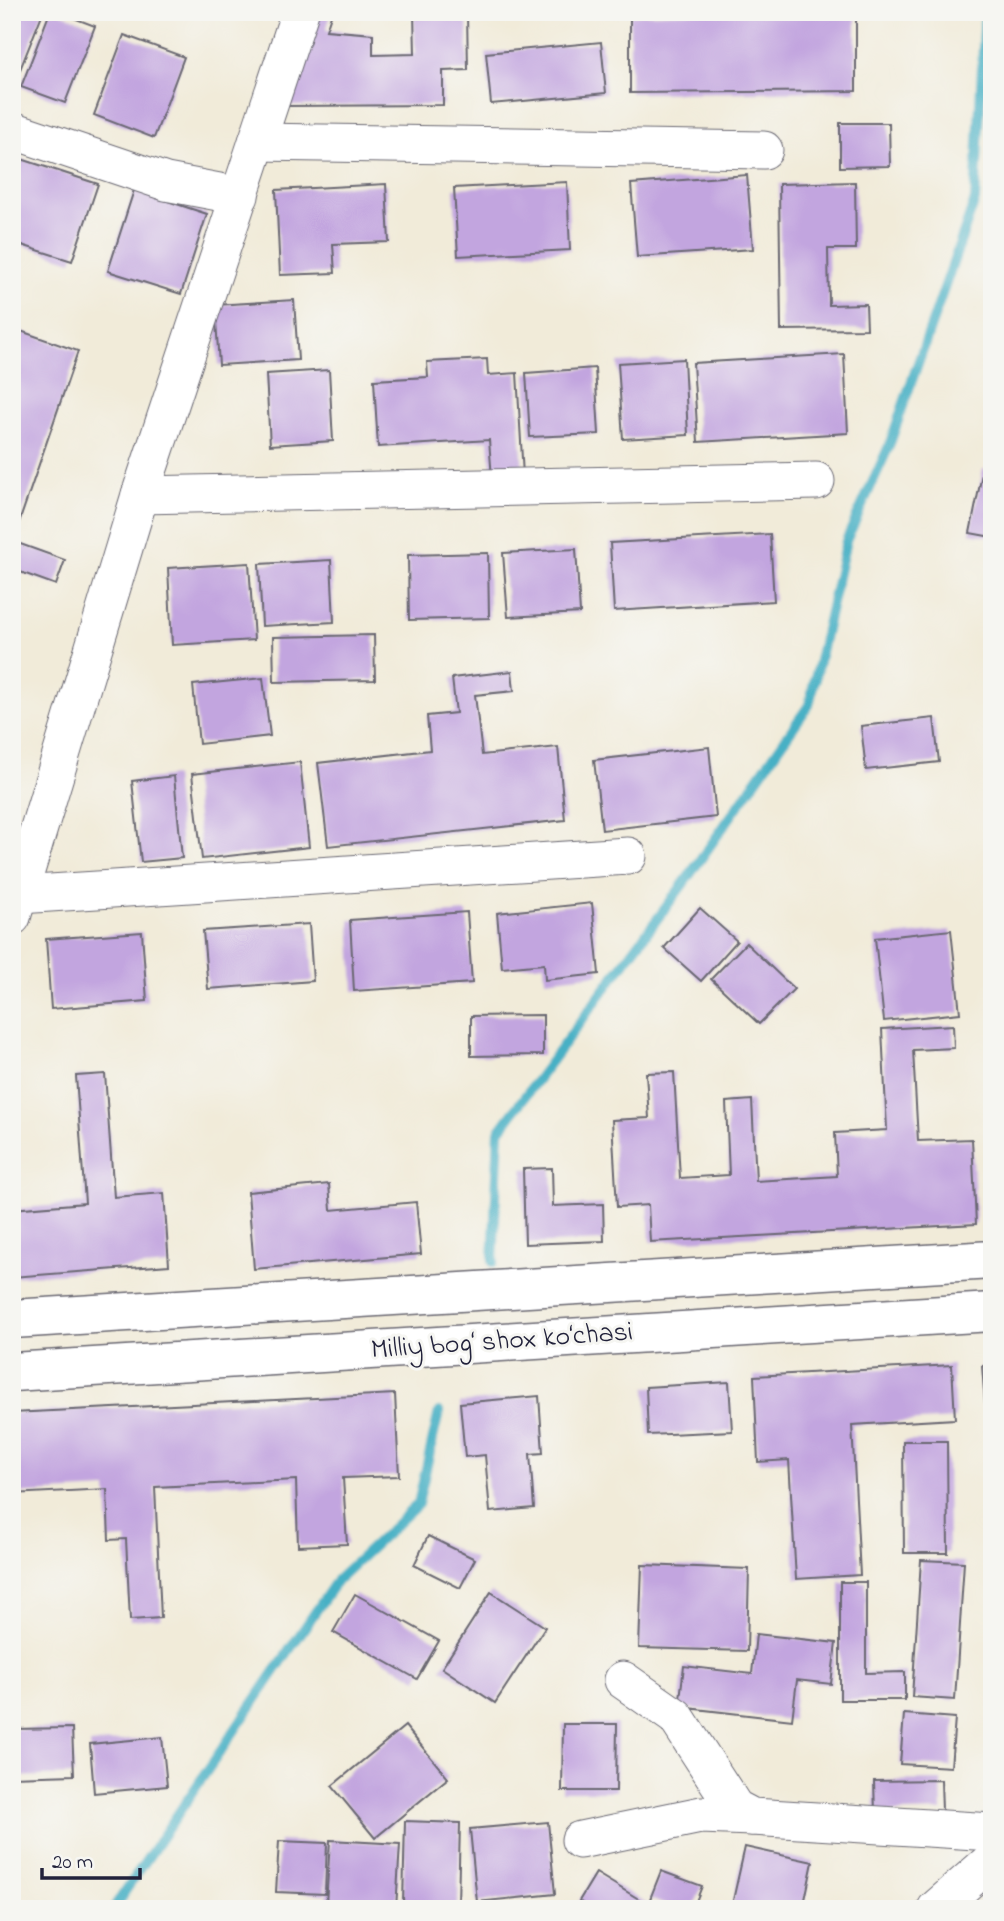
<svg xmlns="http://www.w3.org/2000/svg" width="1004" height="1921" font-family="'Indie Flower',sans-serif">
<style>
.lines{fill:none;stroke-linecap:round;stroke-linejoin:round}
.stream{stroke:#47b0c5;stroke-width:10}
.building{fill:#c2a5df}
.minor-casing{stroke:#6a6872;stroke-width:39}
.secondary-casing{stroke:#6a6872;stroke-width:41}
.minor{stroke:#fff;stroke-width:37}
.secondary{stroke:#fff;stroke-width:38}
.labels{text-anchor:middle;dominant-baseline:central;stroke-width:6;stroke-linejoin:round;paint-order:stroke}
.street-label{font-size:28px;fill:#22223b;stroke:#f6f6f2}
</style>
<rect width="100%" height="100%" fill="#f6f6f2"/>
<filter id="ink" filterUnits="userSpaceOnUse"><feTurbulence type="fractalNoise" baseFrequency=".0143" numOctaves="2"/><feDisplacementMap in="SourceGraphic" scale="14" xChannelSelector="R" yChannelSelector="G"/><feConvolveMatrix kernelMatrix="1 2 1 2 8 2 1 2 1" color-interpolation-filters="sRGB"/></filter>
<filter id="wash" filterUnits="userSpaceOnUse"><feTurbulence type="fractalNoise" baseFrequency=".00686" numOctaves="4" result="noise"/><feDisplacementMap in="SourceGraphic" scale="28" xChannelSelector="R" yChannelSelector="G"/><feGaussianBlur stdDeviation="1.57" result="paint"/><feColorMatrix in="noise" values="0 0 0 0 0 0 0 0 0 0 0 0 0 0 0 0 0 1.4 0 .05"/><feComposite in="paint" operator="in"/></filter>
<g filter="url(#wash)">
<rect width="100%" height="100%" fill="#f1ebd9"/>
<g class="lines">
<g class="stream">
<path d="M493 1262 499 1131 684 883 809 705 846 541 889 446 975 200 985 12"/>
<path d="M113 1909 337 1580 418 1504 439 1412"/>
</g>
</g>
<g id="blocks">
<g class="building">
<path d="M12 12H43L19 72 12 70Z"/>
<path d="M50 12H58L95 26 65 103 21 87Z"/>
<path d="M315 12H332L326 30 373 34V55L415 54 414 12H467L468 70 443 71V105L286 106Z"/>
<path d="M698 12H856V91L630 93V15Z"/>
<path d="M124 35 184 57 154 138 94 115Z"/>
<path d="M601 42 606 93 491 104 486 53Z"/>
<path d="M840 123H889L890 166 840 167Z"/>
<path d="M12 156 98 184 72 261 12 242Z"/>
<path d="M747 175 753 249 637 257 631 184Z"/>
<path d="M567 182 570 250 458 256 454 188Z"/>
<path d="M855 182 856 249H828L829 305 866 304 867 329 781 330 779 184Z"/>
<path d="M386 184 389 242 333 244 335 273 280 275 276 190Z"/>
<path d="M134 190 207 214 181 294 108 271Z"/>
<path d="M294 300 298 360 219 365 215 305Z"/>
<path d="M12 328 78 351 13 540H12Z"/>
<path d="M844 354 848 433 698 442 693 363Z"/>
<path d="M487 359 488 375 517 373 523 476 492 478 489 440 378 447 374 380 428 377 427 362Z"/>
<path d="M684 359 688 435 623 439 618 363Z"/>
<path d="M595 368 599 434 530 437 526 373Z"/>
<path d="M329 370 333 441 270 445 266 374Z"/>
<path d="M983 469 992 471V537L970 533Z"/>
<path d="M770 534 774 601 614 611 610 543Z"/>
<path d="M12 541 65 560 56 585 12 569Z"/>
<path d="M576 549 580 613 508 617 503 553Z"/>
<path d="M488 553 489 618 409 620 408 555Z"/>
<path d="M331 560 334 622 262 626 259 564Z"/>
<path d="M249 563 254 640 172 645 168 568Z"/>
<path d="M374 635 375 680 274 682 273 637Z"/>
<path d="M512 671 514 691 475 695 482 755 558 747 565 820 328 846 318 763 430 750 427 716 456 713 452 678Z"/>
<path d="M263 678 270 736 199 744 193 685Z"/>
<path d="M934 718 939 762 866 770 861 726Z"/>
<path d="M709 747 716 817 602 830 594 760Z"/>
<path d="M300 762 309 847 202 859 192 774Z"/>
<path d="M174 776 182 858 141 862 132 781Z"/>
<path d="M592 903 599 974 545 980 544 964 502 968 497 913Z"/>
<path d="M700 908 737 941 701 981 664 948Z"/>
<path d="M467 912 472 983 354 991 350 920Z"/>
<path d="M309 924 313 981 208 989 203 931Z"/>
<path d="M951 930 960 1013 884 1021 875 938Z"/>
<path d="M142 932 147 1001 51 1009 46 939Z"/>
<path d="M746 943 794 989 759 1024 711 979Z"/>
<path d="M543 1015V1055L471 1056V1016Z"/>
<path d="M953 1025 954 1048 913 1050 918 1141 972 1139 976 1224 650 1242 648 1205 617 1207 612 1120 649 1118 646 1073 674 1072 680 1178 729 1175 726 1102 752 1100 756 1181 837 1176 835 1133 887 1130 882 1029Z"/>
<path d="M105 1074 114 1197 164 1193 169 1265 12 1277V1209L85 1203 76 1076Z"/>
<path d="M552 1168 553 1206 603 1204 604 1241 525 1244 523 1169Z"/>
<path d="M329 1184 331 1210 416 1202 421 1254 254 1269 248 1192Z"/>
<path d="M952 1365 955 1419 852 1425 860 1575 796 1579 789 1460 758 1462 754 1376Z"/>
<path d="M992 1365V1416H986L982 1366Z"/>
<path d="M729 1382 732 1431 648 1435 646 1387Z"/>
<path d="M395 1394 399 1476 343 1478 347 1544 298 1546 296 1480 155 1487 161 1618 130 1620 126 1539 109 1540 107 1489 12 1494V1413Z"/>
<path d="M539 1396 543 1453 530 1454 534 1508 490 1512 485 1455 465 1457 460 1403Z"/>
<path d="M903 1441H947L948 1553H904Z"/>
<path d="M428 1536 475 1559 460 1588 414 1565Z"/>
<path d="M921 1560 964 1562 955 1700 912 1697Z"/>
<path d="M642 1565 749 1569 747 1651 639 1648Z"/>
<path d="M840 1582H866V1673L905 1672V1700H840Z"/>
<path d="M491 1592 545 1627 495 1703 442 1668Z"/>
<path d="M355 1594 439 1641 417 1679 333 1632Z"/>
<path d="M756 1634 836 1643 831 1684 797 1680 792 1720 679 1707 684 1666 752 1674Z"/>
<path d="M904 1714 955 1718 951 1767 900 1764Z"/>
<path d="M563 1724H617L616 1791H562Z"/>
<path d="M405 1726 448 1778 375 1838 332 1786Z"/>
<path d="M72 1728 74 1775 12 1777V1729Z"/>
<path d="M162 1737 167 1786 94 1793 90 1744Z"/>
<path d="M941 1780 942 1811 875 1813 874 1781Z"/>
<path d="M405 1821 460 1823 458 1905 403 1904Z"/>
<path d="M548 1822 555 1894 477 1902 470 1829Z"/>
<path d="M330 1840 400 1844 396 1909 326 1905Z"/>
<path d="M279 1841 327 1843 325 1894 276 1892Z"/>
<path d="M745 1847 813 1862 803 1909H731Z"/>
<path d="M661 1871 702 1886 693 1909H676L650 1899Z"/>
<path d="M596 1873 655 1909H592L579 1901Z"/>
</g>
</g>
</g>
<g filter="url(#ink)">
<use href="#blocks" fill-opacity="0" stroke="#6a6872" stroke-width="2"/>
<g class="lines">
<g class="minor-casing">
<g id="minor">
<path d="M12 130 166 182 240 196"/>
<path d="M257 142 764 150"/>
<path d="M140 495 816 481"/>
<path d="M19 895 628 856"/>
<path d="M12 917 140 495 300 12"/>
<path d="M623 1680 676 1717 735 1808 752 1817 992 1832"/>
<path d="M580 1840 701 1815 752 1817"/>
<path d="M936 1909 992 1860"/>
</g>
</g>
<g class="secondary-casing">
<g id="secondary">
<path d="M12 1319 992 1260"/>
<path d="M12 1372 992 1312"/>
</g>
</g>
<use href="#minor" class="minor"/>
<use href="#secondary" class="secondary"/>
</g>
</g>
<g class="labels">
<g class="street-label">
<text transform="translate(502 1342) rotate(-4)">Milliy bog‘ shox ko‘chasi</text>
</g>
</g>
<rect width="1004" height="1921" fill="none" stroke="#f6f6f2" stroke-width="42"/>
<path d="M42 1868v10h98v-10" fill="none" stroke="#22223b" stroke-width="3.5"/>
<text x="52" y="1868" font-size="21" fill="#22223b" stroke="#f6f6f2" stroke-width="5" paint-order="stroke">20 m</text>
</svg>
